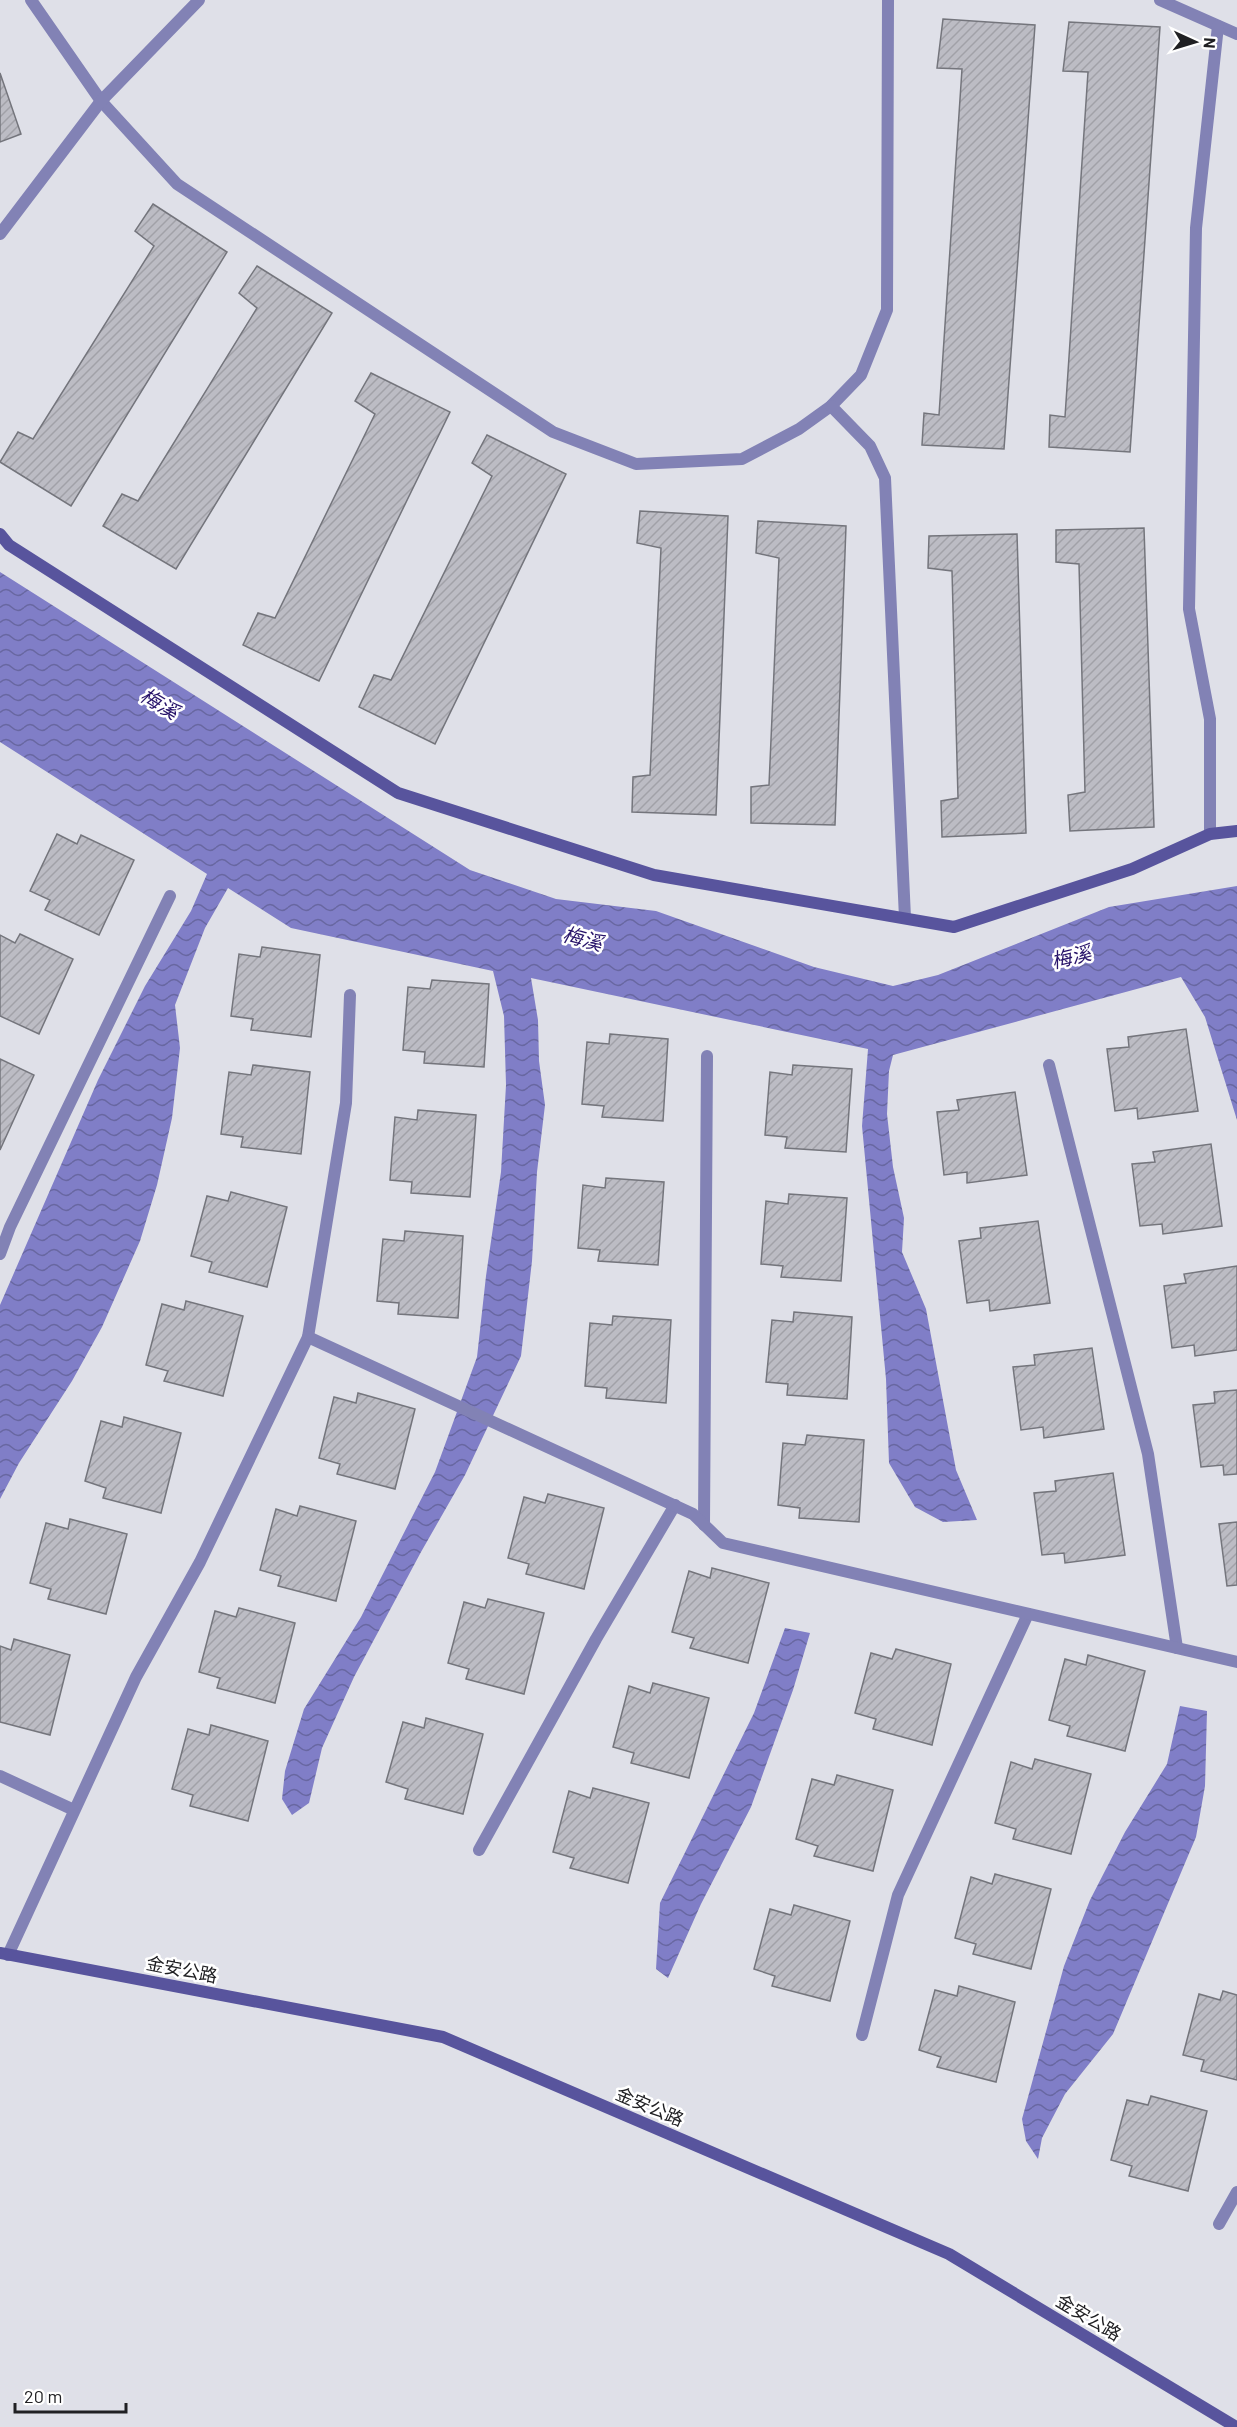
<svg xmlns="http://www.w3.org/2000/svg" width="1237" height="2427" font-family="Barlow,'Noto Sans SC',sans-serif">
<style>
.water{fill:url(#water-waves)}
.building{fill:url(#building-hatch);stroke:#74757c;stroke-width:1.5}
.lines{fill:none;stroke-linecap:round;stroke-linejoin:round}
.lane{stroke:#8282b5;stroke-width:12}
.street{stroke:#8282b5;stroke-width:12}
.secondary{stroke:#58549d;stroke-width:12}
.labels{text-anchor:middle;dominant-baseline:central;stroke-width:5;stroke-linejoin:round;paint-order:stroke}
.street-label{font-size:18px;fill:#202023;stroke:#fff}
.water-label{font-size:20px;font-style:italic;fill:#271369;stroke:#fff}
</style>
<defs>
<pattern id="water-waves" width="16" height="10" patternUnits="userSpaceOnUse" patternTransform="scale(1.5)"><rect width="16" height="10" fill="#807ec7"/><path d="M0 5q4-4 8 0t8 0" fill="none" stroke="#6867a1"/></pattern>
<pattern id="building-hatch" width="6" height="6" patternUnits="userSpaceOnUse" patternTransform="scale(1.5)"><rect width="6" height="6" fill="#bcbcc4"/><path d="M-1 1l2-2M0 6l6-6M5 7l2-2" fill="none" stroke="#a1a1a8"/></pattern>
</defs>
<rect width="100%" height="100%" fill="#dfe0e8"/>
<g class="water">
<path d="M0 572 470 870 556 899 656 911 814 967 893 986 938 975 1109 907 1237 886V1120L1205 1017 1181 977 893 1055 889 1071 887 1114 893 1167 904 1218 902 1252 926 1309 956 1470 977 1520 943 1522 915 1507 889 1463 886 1379 862 1126 868 1049 531 978 538 1020 539 1061 545 1105 537 1172 532 1261 521 1356 465 1475 421 1552 354 1677 322 1748 309 1803 292 1815 282 1799 285 1771 304 1709 361 1617 435 1472 477 1357 486 1276 501 1172 506 1085 504 1016 493 971 291 928 228 888 205 928 175 1005 180 1048 172 1118 157 1185 140 1241 102 1327 72 1381 19 1463 0 1499V1305L98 1080 145 986 191 911 207 874 0 742Z"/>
<path d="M785 1628 810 1633 793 1690 751 1807 701 1904 668 1978 656 1969 660 1903 754 1713Z"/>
<path d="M1180 1706 1207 1711 1205 1786 1196 1837 1113 2034 1065 2094 1042 2138 1038 2159 1026 2141 1022 2119 1064 1966 1090 1900 1125 1832 1167 1764Z"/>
</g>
<g class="building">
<path d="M943 19 1035 25 1004 449 922 445 924 413 939 415 962 69 937 68Z"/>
<path d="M1069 22 1160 27 1130 452 1049 447 1050 415 1065 417 1088 72 1063 71Z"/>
<path d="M0 73 21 134 0 142Z"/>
<path d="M153 204 227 252 71 506 0 462 18 432 33 439 154 246 135 231Z"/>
<path d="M257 266 332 313 176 569 103 526 122 494 138 501 257 308 239 293Z"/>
<path d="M371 373 450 412 319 681 243 645 258 613 275 618 375 414 355 401Z"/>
<path d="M487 435 566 474 435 744 359 707 374 675 391 680 492 476 472 463Z"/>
<path d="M640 511 728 516 716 815 632 812 633 777 650 775 661 548 637 543Z"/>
<path d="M758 521 846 526 835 825 751 823V787L769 785 779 558 756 553Z"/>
<path d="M1144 528 1154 827 1070 831 1068 795 1085 792 1079 564 1056 562V530Z"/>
<path d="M1017 534 1026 833 942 837 941 801 958 798 952 571 928 568 929 536Z"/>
<path d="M57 834 77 844 81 835 134 860 99 935 45 910 50 900 30 891Z"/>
<path d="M20 934 73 959 39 1034 0 1016V935L15 943Z"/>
<path d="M262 947 320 955 311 1037 251 1030 253 1019 231 1016 239 954 260 957Z"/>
<path d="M432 980 489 984 484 1067 424 1063 425 1052 403 1050 408 987 430 989Z"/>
<path d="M1186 1029 1198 1111 1138 1119 1137 1108 1115 1111 1107 1049 1129 1047 1128 1037Z"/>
<path d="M610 1034 668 1039 663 1121 602 1117 604 1106 582 1104 587 1042 609 1044Z"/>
<path d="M0 1059 34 1075 0 1150Z"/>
<path d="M253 1065 310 1072 301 1154 241 1147 243 1137 221 1134 229 1072 251 1075Z"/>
<path d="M793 1065 852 1069 846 1152 785 1148 787 1137 765 1135 770 1072 792 1075Z"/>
<path d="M1015 1092 1027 1175 967 1183V1172L944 1175 937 1112 959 1110 957 1100Z"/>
<path d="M418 1110 476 1115 470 1197 411 1193 412 1182 390 1180 395 1117 417 1120Z"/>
<path d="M1211 1144 1222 1226 1163 1234 1162 1224 1140 1226 1132 1164 1155 1162 1153 1152Z"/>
<path d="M606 1178 664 1182 658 1265 598 1261 600 1250 578 1248 583 1185 605 1188Z"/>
<path d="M231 1192 287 1207 267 1287 209 1272 212 1262 191 1256 207 1196 228 1201Z"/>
<path d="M789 1194 847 1198 841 1281 781 1277 783 1266 761 1264 766 1201 788 1204Z"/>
<path d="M1038 1221 1050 1303 990 1311 989 1300 967 1303 959 1241 981 1238 980 1228Z"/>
<path d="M405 1231 463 1236 458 1318 398 1314 399 1303 377 1301 383 1239 404 1241Z"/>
<path d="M1237 1266V1350L1195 1356 1194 1345 1172 1348 1164 1286 1186 1283 1184 1274Z"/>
<path d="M186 1301 243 1316 223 1396 164 1381 168 1371 146 1365 162 1304 184 1310Z"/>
<path d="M794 1312 852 1317 847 1399 787 1395 788 1384 766 1382 772 1320 793 1322Z"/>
<path d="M613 1316 671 1320 666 1403 606 1398 607 1388 585 1386 590 1323 612 1325Z"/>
<path d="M1092 1348 1104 1429 1044 1438 1043 1427 1021 1430 1013 1367 1035 1365 1034 1355Z"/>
<path d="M1237 1390V1474L1224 1475 1223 1465 1201 1467 1193 1405 1215 1403 1214 1392Z"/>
<path d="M358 1393 415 1409 395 1489 337 1474 340 1464 319 1458 334 1397 356 1403Z"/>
<path d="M124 1417 181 1433 161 1513 103 1498 106 1488 85 1481 101 1421 122 1427Z"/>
<path d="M807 1435 864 1440 859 1522 799 1518 800 1508 778 1505 783 1443 805 1445Z"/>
<path d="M1113 1473 1125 1555 1065 1563 1064 1553 1042 1555 1034 1493 1056 1491 1055 1481Z"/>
<path d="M548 1494 604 1508 584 1589 526 1574 529 1564 508 1558 524 1497 545 1503Z"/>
<path d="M300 1506 356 1521 336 1601 278 1586 281 1576 260 1570 276 1509 297 1516Z"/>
<path d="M70 1519 127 1534 106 1614 48 1599 51 1589 30 1583 46 1523 68 1529Z"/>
<path d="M1237 1522V1585L1227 1586 1219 1524Z"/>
<path d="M712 1568 769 1583 748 1663 690 1648 694 1638 672 1632 689 1571 710 1578Z"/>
<path d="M488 1599 544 1613 524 1694 466 1679 469 1669 448 1663 464 1602 485 1608Z"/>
<path d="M239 1608 295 1623 275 1703 217 1688 220 1678 199 1672 215 1611 236 1617Z"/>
<path d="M14 1639 70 1655 50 1735 0 1722V1646L11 1650Z"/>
<path d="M896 1649 951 1664 932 1745 873 1729 876 1719 855 1713 871 1653 892 1659Z"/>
<path d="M1088 1655 1145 1671 1125 1751 1067 1736 1070 1726 1049 1720 1065 1659 1086 1665Z"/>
<path d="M653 1683 709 1698 689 1778 631 1763 634 1753 613 1747 629 1686 650 1693Z"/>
<path d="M426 1718 483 1734 463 1814 405 1799 408 1789 386 1782 403 1722 424 1728Z"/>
<path d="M211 1725 268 1741 248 1821 190 1806 193 1795 172 1789 188 1729 209 1735Z"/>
<path d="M1035 1759 1091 1774 1071 1854 1013 1839 1016 1829 995 1823 1011 1762 1032 1769Z"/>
<path d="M837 1775 893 1790 873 1871 814 1856 818 1846 796 1839 812 1779 834 1785Z"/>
<path d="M593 1788 649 1803 628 1883 570 1868 574 1858 553 1852 569 1791 590 1798Z"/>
<path d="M995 1874 1051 1889 1031 1969 973 1954 976 1944 955 1938 971 1877 992 1884Z"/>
<path d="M794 1905 850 1921 830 2001 772 1986 775 1976 754 1969 770 1909 791 1915Z"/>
<path d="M959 1986 1015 2002 996 2082 937 2067 941 2057 919 2050 935 1990 957 1996Z"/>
<path d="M1223 1991 1237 1995V2080L1201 2071 1204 2060 1183 2055 1199 1994 1220 2000Z"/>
<path d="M1151 2096 1207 2111 1188 2191 1129 2176 1132 2166 1111 2160 1127 2100 1148 2105Z"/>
</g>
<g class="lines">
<g class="lane">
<path d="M1049 1065 1148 1454 1177 1648"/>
<path d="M0 1254 10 1227 170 896"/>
<path d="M308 1337 346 1103 350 995"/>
<path d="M704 1525 707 1056"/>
<path d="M0 1776 74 1810"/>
<path d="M479 1850 596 1639 675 1505"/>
<path d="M862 2035 898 1895 1028 1614"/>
<path d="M1219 2224 1237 2192"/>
</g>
<g class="street">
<path d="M31 0 101 101 177 184 553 432 636 464 742 459 799 429 831 406 861 375 887 310 888 0"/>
<path d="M1160 0 1237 34"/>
<path d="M0 234 101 101 199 0"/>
<path d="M831 406 870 446 885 478 905 918"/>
<path d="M1210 834V719L1189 609 1196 228 1218 26"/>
<path d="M8 1955 136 1677 200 1562 308 1337 693 1514 723 1543 1237 1662"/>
</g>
<g class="secondary">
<path d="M0 534 9 545 398 793 654 875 954 927 1132 869 1210 834 1237 831"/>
<path d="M0 1953 443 2037 949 2254 1236 2427"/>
</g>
</g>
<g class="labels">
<g class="street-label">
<text transform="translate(182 1969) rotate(11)">金安公路</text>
<text transform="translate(650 2106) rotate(23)">金安公路</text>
<text transform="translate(1089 2317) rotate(31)">金安公路</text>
</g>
<g class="water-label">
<text transform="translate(160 703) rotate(31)">梅溪</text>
<text transform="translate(583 938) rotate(15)">梅溪</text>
<text transform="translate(1071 956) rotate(-14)">梅溪</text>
</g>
</g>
<g transform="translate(1195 42) rotate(94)" stroke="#ffffff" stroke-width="4.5" paint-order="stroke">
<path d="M0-4.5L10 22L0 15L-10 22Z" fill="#202023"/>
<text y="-9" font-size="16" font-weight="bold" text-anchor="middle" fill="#202023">N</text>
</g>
<path d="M15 2403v9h111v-9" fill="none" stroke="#202023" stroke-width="3"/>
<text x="24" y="2403" font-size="18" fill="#202023" stroke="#ffffff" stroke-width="4.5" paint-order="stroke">20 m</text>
</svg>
